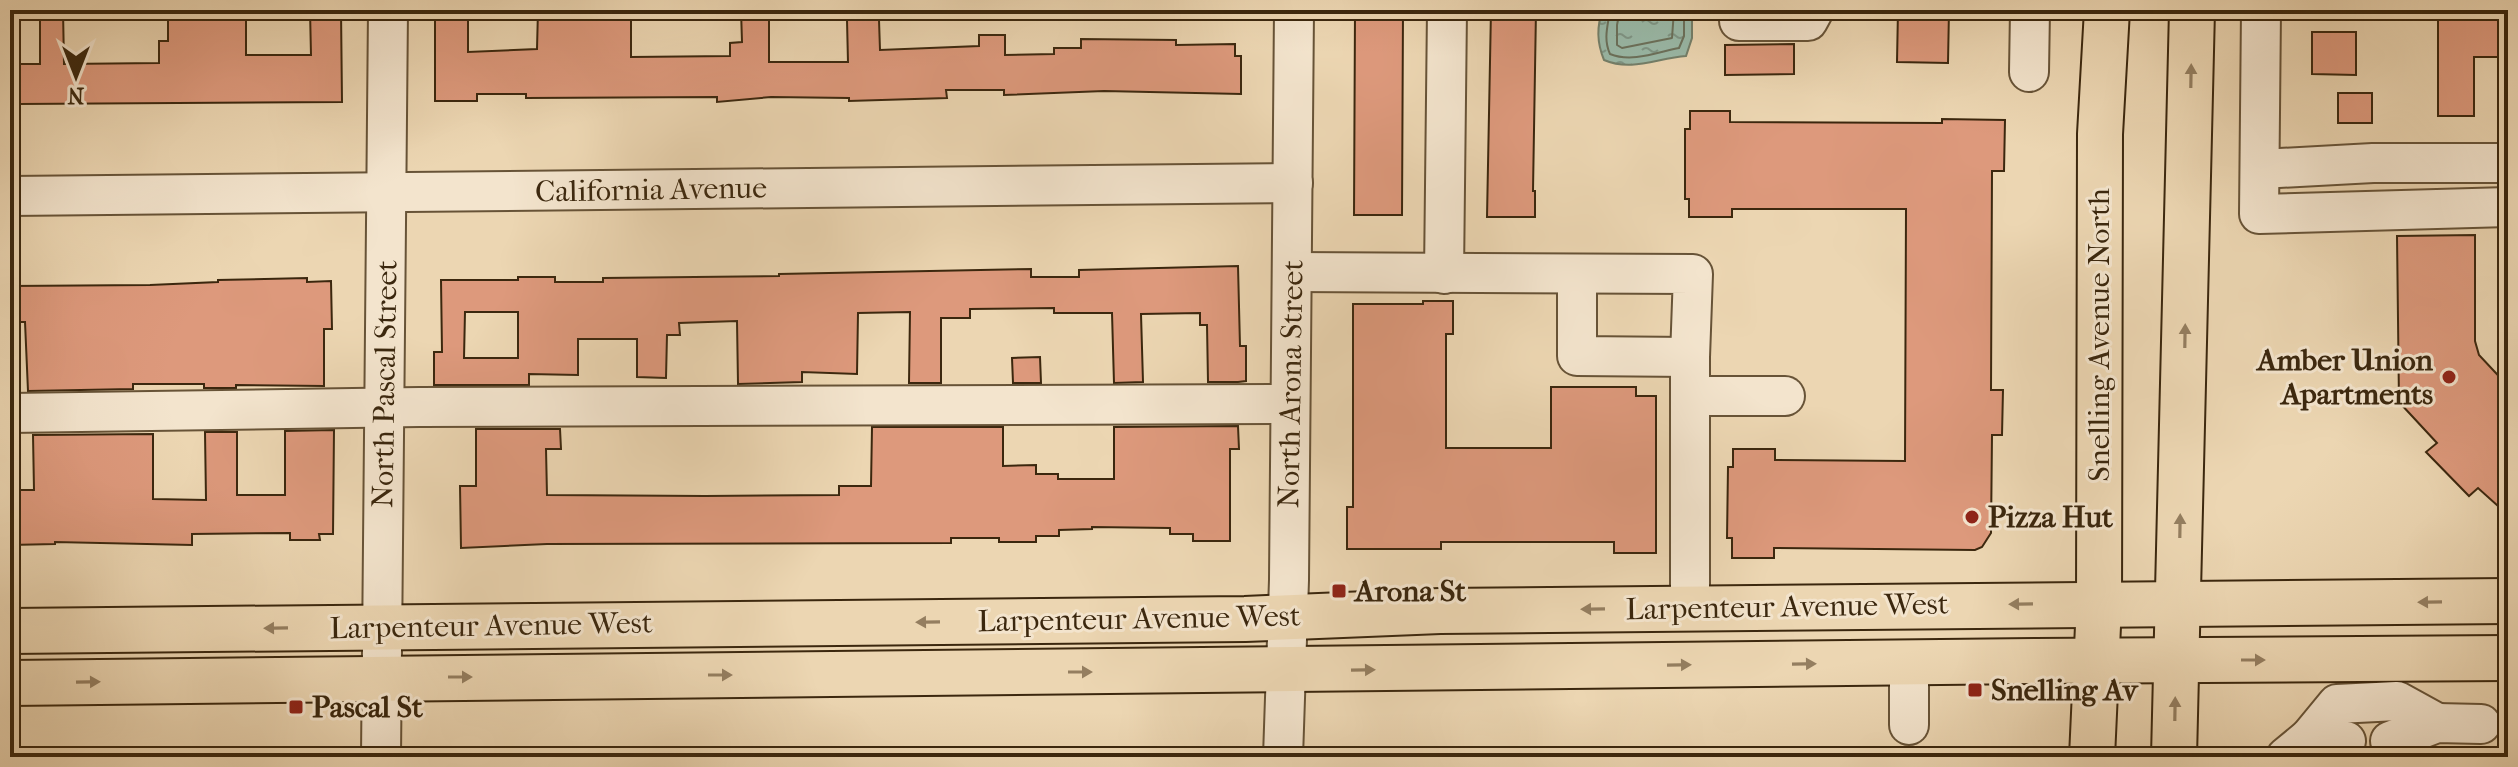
<svg xmlns="http://www.w3.org/2000/svg" width="2518" height="767" font-family="'IM FELL French Canon',serif">
<style>
.water{fill:url(#water-ripples);stroke:#737f6a;stroke-width:2}
.lines{fill:none;stroke-linecap:round;stroke-linejoin:round}
.shore{stroke:#6a705b;stroke-width:2}
.building{fill:#dd997c;stroke:#3b270e;stroke-width:2;fill-rule:evenodd}
.minor-casing{stroke:#675337;stroke-width:42}
.major-casing{stroke:#3b270e;stroke-width:48}
.minor{stroke:#f3e4cd;stroke-width:38}
.major{stroke:#ecd6b2;stroke-width:44}
.oneway{fill:#947e60}
.poi-dot{fill:#8f2418;stroke:#f3e4cd;stroke-width:3}
.labels{text-anchor:middle;dominant-baseline:central;stroke-width:6;stroke-linejoin:round;paint-order:stroke}
.street-label{font-size:30px;fill:#3b270e;stroke:#f3e4cd}
.poi-label{font-size:30px;font-weight:bold;fill:#3b270e;stroke:#f3e4cd;text-anchor:start}
</style>
<defs>
<pattern id="water-ripples" width="26" height="14" patternUnits="userSpaceOnUse" patternTransform="scale(2)"><rect width="26" height="14" fill="#99b9a8"/><path d="M2 4q2-2 4 0t4 0M15 11q2-2 4 0t4 0" fill="none" stroke="#7e9687"/></pattern>
</defs>
<rect width="100%" height="100%" fill="#ecd6b2"/>
<filter id="stains"><feTurbulence type="fractalNoise" baseFrequency=".0025" numOctaves="4"/><feColorMatrix values="0 0 0 0 .2 0 0 0 0 .09 0 0 0 0 .02 0 0 0 .5 -.17"/></filter>
<radialGradient id="worn" r=".72"><stop offset=".6" stop-color="#630" stop-opacity="0"/><stop offset="1" stop-color="#630" stop-opacity=".3"/></radialGradient>
<path class="water" d="M1603 10H1692V38L1686 56C1657 58 1632 72 1604 60 1597 43 1596 27 1603 10Z"/>
<g class="lines">
<g class="shore">
<path d="M1610 10C1608 25 1603 39 1610 54 1632 63 1658 52 1679 48L1684 36V10"/>
<path d="M1620 10 1617 25V45L1622 48 1672 38 1674 10"/>
</g>
</g>
<g class="building">
<path d="M40 10H63L64 64 159 63V41H168V10H246V55H311L310 10H341L342 102 19 104V64H40Z"/>
<path d="M538 10H631V57L730 56V43L742 42 741 10H769V62H848L847 20H879L880 50 979 46V35H1005V55L1054 54V48H1081V39L1176 40V45L1235 44V56H1241V94L1104 91 1004 95V90H946L947 98 849 101V98L771 97 717 102V97L526 98V94H477V101H435V12H468V52L537 49Z"/>
<path d="M1355 10H1403L1402 215H1354Z"/>
<path d="M1491 10H1536L1533 191H1535V217H1487Z"/>
<path d="M1898 10H1949L1948 63 1897 62Z"/>
<path d="M2438 13 2508 16V57H2474V116H2438Z"/>
<path d="M2312 32H2356V75L2312 74Z"/>
<path d="M1794 44V74L1725 75V45Z"/>
<rect x="2338" y="93" width="34" height="30"/>
<path d="M1690 111H1730V122L1942 123V119L2005 120 2004 171H1992L1991 390H2003L2002 435H1992L1991 533 1982 547 1975 550 1774 548V558H1732V538H1727L1728 467H1733V449H1775V460L1905 461 1906 209H1732V217H1689V199H1685V129H1690Z"/>
<path d="M2475 235V341L2479 355 2508 386V515L2478 488 2469 496 2426 452 2437 443 2399 402 2397 236Z"/>
<path d="M1238 266 1240 346H1246V381L1238 382H1208L1207 325H1200V313L1141 314 1143 382 1114 383 1112 313H1054V308L970 309V318H941V383H909L910 312 858 313 857 374 802 372V382L738 384 737 321 679 323 680 335H667L666 378 637 377V339H578V375L529 374V385H434V352H442L441 280H518V277H555V282H603V278L779 276V274L1031 269V277H1079V270ZM465 312H518V358H464Z"/>
<path d="M307 278V282L331 281 332 329H324V386L236 385V388H204V384H133V389L28 391 25 322H11L10 286 150 285 218 282V280Z"/>
<path d="M1423 301H1453V334H1446V448H1551V387H1636V396H1656V553H1614V542H1441V549H1347V507H1353V304H1423Z"/>
<path d="M1040 357 1041 383H1013L1012 358Z"/>
<path d="M1238 426 1239 449H1230V541H1193V534H1170V528L1092 527V529L1059 530V536H1036V542H999V538H951V543L547 544 461 548 460 486H476V429H560L561 449H546L547 495 705 496 839 495V486H871L872 427H1003V466L1036 465V474H1058V479H1114V427Z"/>
<path d="M334 430 333 534H319L320 540H290V533L192 534V545L55 542V544L10 545V490H34L33 435 153 434V499L206 500 205 432H237V495H285V431Z"/>
</g>
<g class="lines">
<g class="minor-casing">
<g id="minor">
<path d="M2261 10 2259 214 2508 207"/>
<path d="M1739 21H1808L1814 10"/>
<path d="M2029 72 2030 10"/>
<path d="M2261 169 2373 163H2508"/>
<path d="M10 196 1293 183"/>
<path d="M1292 272 1693 274 1690 357V608"/>
<path d="M1444 274 1447 10"/>
<path d="M1577 274V356L1690 357"/>
<path d="M1690 396H1785"/>
<path d="M10 413 419 407 1290 404"/>
<path d="M1909 662V725"/>
<path d="M2390 741 2437 723 2481 724"/>
<path d="M381 757 388 10"/>
<path d="M1283 757 1289 580 1294 10"/>
<path d="M2286 757 2309 738 2346 741"/>
<path d="M2320 757 2309 738 2337 704 2397 701 2437 723"/>
</g>
</g>
<g class="major-casing">
<g id="major">
<path d="M10 631 1245 619 1440 611 2508 601"/>
<path d="M10 683 2035 661 2508 658"/>
<path d="M2092 757 2099 604 2100 134 2107 10"/>
<path d="M2174 757 2192 10"/>
</g>
</g>
<use href="#minor" class="minor"/>
<use href="#major" class="major"/>
</g>
<defs><path id="oneway-solid" d="M-6-.8H1V-3.2L6.5 0L1 3.2V.8H-6Z" transform="scale(2)"/></defs>
<g class="oneway">
<use href="#oneway-solid" transform="translate(2191 76) rotate(-89)"/>
<use href="#oneway-solid" transform="translate(2185 336) rotate(-89)"/>
<use href="#oneway-solid" transform="translate(2180 526) rotate(-89)"/>
<use href="#oneway-solid" transform="translate(2430 602) rotate(179)"/>
<use href="#oneway-solid" transform="translate(2021 604) rotate(179)"/>
<use href="#oneway-solid" transform="translate(1593 609) rotate(179)"/>
<use href="#oneway-solid" transform="translate(928 622) rotate(179)"/>
<use href="#oneway-solid" transform="translate(276 628) rotate(179)"/>
<use href="#oneway-solid" transform="translate(2253 660)"/>
<use href="#oneway-solid" transform="translate(1804 664) rotate(-1)"/>
<use href="#oneway-solid" transform="translate(1679 665) rotate(-1)"/>
<use href="#oneway-solid" transform="translate(1363 670) rotate(-1)"/>
<use href="#oneway-solid" transform="translate(1080 672)"/>
<use href="#oneway-solid" transform="translate(720 675)"/>
<use href="#oneway-solid" transform="translate(460 677)"/>
<use href="#oneway-solid" transform="translate(88 682) rotate(-1)"/>
<use href="#oneway-solid" transform="translate(2175 709) rotate(-89)"/>
</g>
<g class="poi-dot">
<circle cx="2449" cy="377" r="8"/>
<circle cx="1972" cy="517" r="8"/>
<rect x="1331" y="583" width="16" height="16" rx="4"/>
<rect x="1967" y="682" width="16" height="16" rx="4"/>
<rect x="288" y="699" width="16" height="16" rx="4"/>
</g>
<g class="labels">
<g class="street-label">
<text transform="translate(651 190) rotate(-1)">California Avenue</text>
<text transform="translate(2099 335) rotate(-90)">Snelling Avenue North</text>
<text transform="translate(385 384) rotate(-89)">North Pascal Street</text>
<text transform="translate(1291 384) rotate(-89)">North Arona Street</text>
<text transform="translate(1787 607) rotate(-1)">Larpenteur Avenue West</text>
<text transform="translate(1139 619) rotate(-1)">Larpenteur Avenue West</text>
<text transform="translate(491 626) rotate(-1)">Larpenteur Avenue West</text>
</g>
<g class="poi-label">
<text x="2433" y="360" text-anchor="end">Amber Union<tspan x="2433" dy="34">Apartments</tspan></text>
<text x="1988" y="517">Pizza Hut</text>
<text x="1355" y="591">Arona St</text>
<text x="1991" y="690">Snelling Av</text>
<text x="312" y="707">Pascal St</text>
</g>
</g>
<rect width="2518" height="767" fill="none" stroke="#ecd6b2" stroke-width="40"/>
<rect x="12" y="12" width="2494" height="743" fill="none" stroke="#3b270e" stroke-width="4"/>
<rect x="20" y="20" width="2478" height="727" fill="none" stroke="#3b270e" stroke-width="2"/>
<g transform="translate(76 76) rotate(180)" stroke="#f3e4cd" stroke-width="6" paint-order="stroke">
<path d="M0-6L14 30L0 20L-14 30Z" fill="#3b270e"/>
<text y="-12" font-size="22" font-weight="bold" text-anchor="middle" fill="#3b270e">N</text>
</g>
<rect width="100%" height="100%" filter="url(#stains)"/>
<rect width="100%" height="100%" fill="url(#worn)"/>
</svg>
